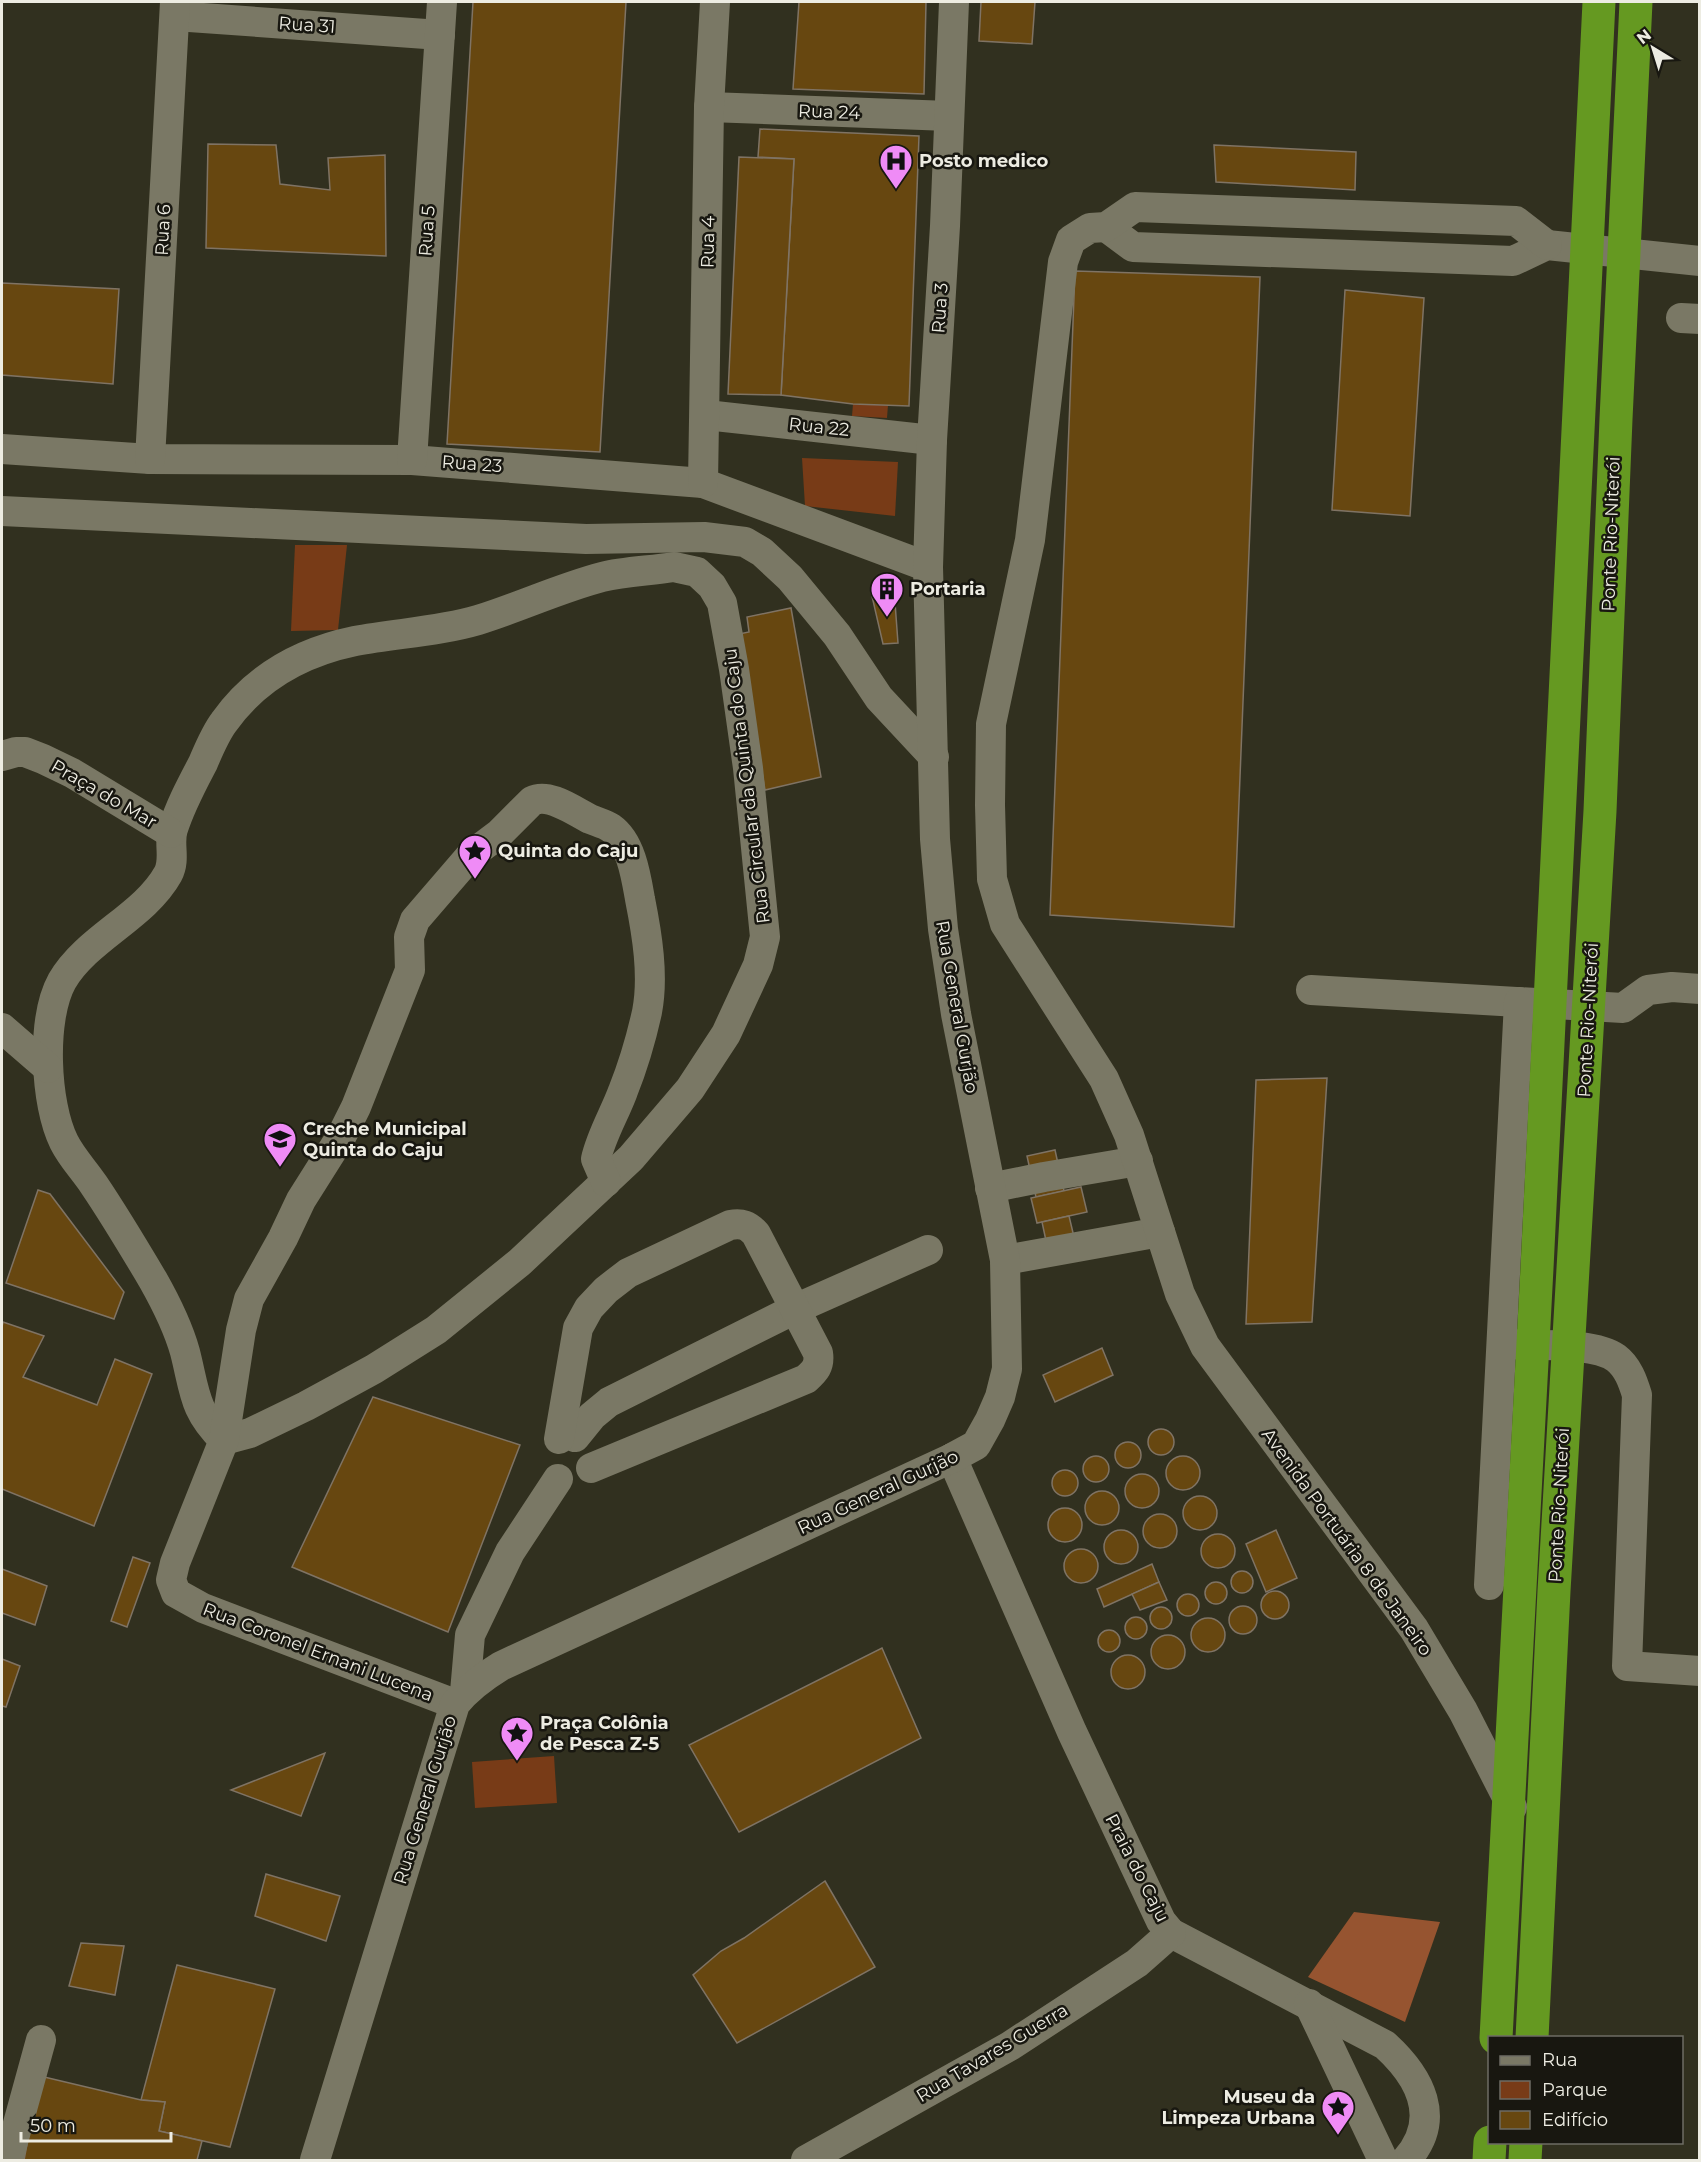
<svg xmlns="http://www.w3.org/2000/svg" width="1701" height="2162" font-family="Montserrat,sans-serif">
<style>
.green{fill:#783b17}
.forest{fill:#965430}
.building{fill:#674710;stroke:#7f7364;stroke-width:1.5}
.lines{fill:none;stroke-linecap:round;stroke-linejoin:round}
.minor{stroke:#7a7865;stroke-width:30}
.highway{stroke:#659921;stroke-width:33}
.labels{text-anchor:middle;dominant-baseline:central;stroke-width:5;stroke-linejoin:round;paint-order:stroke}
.street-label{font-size:18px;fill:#edece2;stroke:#181710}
.poi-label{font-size:18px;font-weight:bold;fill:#edece2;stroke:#181710;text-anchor:start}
</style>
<rect width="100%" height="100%" fill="#31301f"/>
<g class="green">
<path d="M853 404 888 405 887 418 852 416Z"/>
<path d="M802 458 898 462 895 516 805 506Z"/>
<path d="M295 545H347L338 630 291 631Z"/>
<path d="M554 1756 557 1803 475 1808 472 1762Z"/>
</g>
<path class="forest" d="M1354 1912 1440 1922 1405 2022 1308 1977Z"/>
<g class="building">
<path d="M473 2H626L600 452 447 444Z"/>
<path d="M799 2H926L924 94 793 89Z"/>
<path d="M981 2H1035L1032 44 979 41Z"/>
<path d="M760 129 919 136 909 406 853 404 781 395 794 159 758 157Z"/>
<path d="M208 144 276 145 280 184 330 190 328 158 385 155 386 256 206 248Z"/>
<path d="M1214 145 1356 152 1355 190 1216 182Z"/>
<path d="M739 157 794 159 781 395 728 394Z"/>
<path d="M1075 271 1260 277 1234 927 1050 915Z"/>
<path d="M2 283 119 289 113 384 2 375Z"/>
<path d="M1345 290 1424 298 1410 516 1332 510Z"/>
<path d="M894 589 898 643 883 644 871 592Z"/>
<path d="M791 608 821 777 765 790 739 634 749 632 747 617Z"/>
<path d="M1327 1078 1312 1322 1246 1324 1256 1080Z"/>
<path d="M1055 1150 1064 1191 1036 1197 1027 1156Z"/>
<path d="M1081 1187 1087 1212 1037 1223 1031 1198Z"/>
<path d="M38 1190 50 1194 124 1292 114 1319 6 1283Z"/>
<path d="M1069 1216 1079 1258 1051 1264 1042 1222Z"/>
<path d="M3 1322 44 1336 23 1377 97 1405 115 1359 152 1374 94 1526 2 1489V1327Z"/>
<path d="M1102 1348 1113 1375 1055 1402 1043 1375Z"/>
<path d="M373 1397 520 1445 448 1632 292 1567Z"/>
<circle cx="1161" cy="1442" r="13"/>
<circle cx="1128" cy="1455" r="13"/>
<circle cx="1096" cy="1469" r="13"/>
<circle cx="1183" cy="1473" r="17"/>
<circle cx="1065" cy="1483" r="13"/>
<circle cx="1142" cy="1491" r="17"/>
<circle cx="1102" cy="1508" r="17"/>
<circle cx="1200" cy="1513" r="17"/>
<circle cx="1065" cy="1525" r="17"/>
<circle cx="1160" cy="1531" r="17"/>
<circle cx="1121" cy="1547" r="17"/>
<path d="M1276 1530 1297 1578 1266 1592 1246 1544Z"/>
<circle cx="1218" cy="1551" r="17"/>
<circle cx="1081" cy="1566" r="17"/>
<path d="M133 1557 150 1563 127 1627 111 1621Z"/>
<path d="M1152 1564 1159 1582 1104 1607 1097 1589Z"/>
<path d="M2 1569 47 1586 35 1625 2 1613Z"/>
<circle cx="1242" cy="1582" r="11"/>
<circle cx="1216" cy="1593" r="11"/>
<path d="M1159 1582 1167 1600 1140 1610 1132 1594Z"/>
<circle cx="1275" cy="1605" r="14"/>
<circle cx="1188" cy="1605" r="11"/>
<circle cx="1243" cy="1620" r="14"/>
<circle cx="1161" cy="1618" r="11"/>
<circle cx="1136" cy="1628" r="11"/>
<circle cx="1208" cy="1635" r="17"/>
<circle cx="1109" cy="1641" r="11"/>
<circle cx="1168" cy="1652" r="17"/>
<path d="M882 1648 921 1738 739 1832 689 1745Z"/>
<circle cx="1128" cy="1672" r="17"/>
<path d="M2 1659 20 1666 6 1707 2 1706Z"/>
<path d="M325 1753 301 1816 231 1790Z"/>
<path d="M266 1874 340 1896 326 1941 255 1916Z"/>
<path d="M825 1881 875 1967 737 2043 693 1975 721 1951 744 1938Z"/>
<path d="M81 1943 124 1946 115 1995 69 1986Z"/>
<path d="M177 1965 275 1989 230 2147 159 2131 165 2102 141 2100Z"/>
<path d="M40 2076 141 2100 165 2102 159 2131 202 2141 197 2160H24Z"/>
</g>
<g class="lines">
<g class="minor">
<path d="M175 16 440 35"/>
<path d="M709 107 949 116"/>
<path d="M1106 227 1133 247 1513 261 1547 245 1700 261"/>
<path d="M1681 318 1700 319"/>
<path d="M706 415 932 440"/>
<path d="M2 449 150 459 412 460 703 483 928 567"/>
<path d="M150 459 175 2"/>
<path d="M412 460 442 2"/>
<path d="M703 483 709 107 715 2"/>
<path d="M2 511 586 539 704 537 745 542 762 552 790 578 837 635 879 698 934 757"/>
<path d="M674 567 697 572 712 586 722 603 734 669 748 768 765 937 758 965 726 1034 690 1089 631 1158 520 1262 436 1330 374 1369 306 1406 250 1433 224 1440C193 1410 195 1391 185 1352 178 1327 166 1303 153 1280 134 1248 115 1216 94 1185 84 1170 72 1158 64 1142 45 1104 41 1019 62 981 87 938 144 917 168 874 176 859 168 843 173 829 180 806 192 784 203 763 209 749 215 734 224 722 256 677 302 652 355 641 396 633 437 632 478 620 520 607 560 588 602 577 625 571 650 571 674 567Z"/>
<path d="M2 756 16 752H25L43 759 72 773 171 833"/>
<path d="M1311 990 1623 1008 1648 990 1672 987 1700 989"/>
<path d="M2 1028 48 1068"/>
<path d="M990 1188 1044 1177 1138 1161"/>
<path d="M1005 1260 1160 1232"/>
<path d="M1509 1344C1538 1346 1594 1342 1616 1358 1628 1367 1633 1382 1637 1395L1627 1666 1700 1671"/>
<path d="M575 1437 592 1416 609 1402 795 1309 928 1250"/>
<path d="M559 1439 578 1328 589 1308 606 1290 628 1273 730 1225C742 1223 748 1225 756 1234L818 1353C820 1366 815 1371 806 1379L591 1468"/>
<path d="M952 1458 1072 1732 1161 1921 1171 1933 1385 2045C1420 2077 1443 2119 1406 2160"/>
<path d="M1489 1585 1519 1002"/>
<path d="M465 1692 470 1635 510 1552 558 1479"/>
<path d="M455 1704 203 1608 176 1593 171 1580 175 1563 224 1440 241 1330 249 1299 283 1238 301 1200 342 1135 356 1107 410 970 409 937 415 920 471 855 499 834 532 801C549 792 574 811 590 819 597 822 605 824 611 828 631 842 636 876 640 899 647 934 654 976 647 1012 641 1039 633 1066 623 1091 615 1113 601 1136 596 1159L606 1182"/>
<path d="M1512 1807 1463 1711 1414 1629 1205 1346 1180 1294 1129 1135 1104 1079 1005 924 992 879 990 805 991 724 1030 540 1063 262 1071 240 1090 228 1106 227 1135 207 1516 221 1547 245"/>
<path d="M1309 2004 1383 2160"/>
<path d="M8 2160 41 2040"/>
<path d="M315 2160 455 1704C468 1688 483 1677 501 1666L952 1458 976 1445 990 1420 1000 1397 1007 1369 1005 1260 956 1014 943 929 935 839 928 567 932 440 945 226 954 2"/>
<path d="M806 2160 1010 2046 1137 1963 1171 1933"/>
</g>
<g class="highway">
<path d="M1496 2038 1537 1268 1599 2"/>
<path d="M1532 2038 1554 1591 1600 811 1616 419 1636 2"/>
<path d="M1489 2160 1490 2142"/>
<path d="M1525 2160 1526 2142"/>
</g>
</g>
<defs>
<g id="hospital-pin" transform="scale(1.725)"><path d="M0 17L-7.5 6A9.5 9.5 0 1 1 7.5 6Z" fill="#ef8bf6" stroke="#181710"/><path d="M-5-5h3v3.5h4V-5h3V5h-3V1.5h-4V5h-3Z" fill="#111"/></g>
<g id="building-pin" transform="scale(1.725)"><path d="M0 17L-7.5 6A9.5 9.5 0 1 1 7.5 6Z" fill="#ef8bf6" stroke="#181710"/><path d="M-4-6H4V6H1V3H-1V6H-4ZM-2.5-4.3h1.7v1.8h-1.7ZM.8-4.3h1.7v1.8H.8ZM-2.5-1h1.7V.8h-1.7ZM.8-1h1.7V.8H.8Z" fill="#111"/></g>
<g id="sight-pin" transform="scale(1.725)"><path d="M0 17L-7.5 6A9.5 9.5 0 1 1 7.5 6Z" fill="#ef8bf6" stroke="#181710"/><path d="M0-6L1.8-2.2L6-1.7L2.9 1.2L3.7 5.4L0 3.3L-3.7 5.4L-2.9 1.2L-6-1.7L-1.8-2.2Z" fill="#111"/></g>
<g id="school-pin" transform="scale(1.725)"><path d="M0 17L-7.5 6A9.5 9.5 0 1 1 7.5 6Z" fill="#ef8bf6" stroke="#181710"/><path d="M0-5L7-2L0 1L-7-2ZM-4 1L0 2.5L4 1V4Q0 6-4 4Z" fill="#111"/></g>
</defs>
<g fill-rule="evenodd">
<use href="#hospital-pin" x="896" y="161"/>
<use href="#building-pin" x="887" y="589"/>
<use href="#sight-pin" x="475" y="851"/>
<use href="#school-pin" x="280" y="1139"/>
<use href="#sight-pin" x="517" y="1733"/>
<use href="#sight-pin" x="1338" y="2107"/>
</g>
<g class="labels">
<g class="street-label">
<text transform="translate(307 25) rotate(4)">Rua 31</text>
<text transform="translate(829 112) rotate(2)">Rua 24</text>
<text transform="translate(163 230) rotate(-87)">Rua 6</text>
<text transform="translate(427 231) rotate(-86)">Rua 5</text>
<text transform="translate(708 242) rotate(-89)">Rua 4</text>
<text transform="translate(940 308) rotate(-86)">Rua 3</text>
<text transform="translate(819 427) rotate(6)">Rua 22</text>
<text transform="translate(472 464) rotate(4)">Rua 23</text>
<text transform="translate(1611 534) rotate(-88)">Ponte Rio-Niterói</text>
<text transform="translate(747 786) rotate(-97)">Rua Circular da Quinta do Caju</text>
<text transform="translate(104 794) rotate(30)">Praça do Mar</text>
<text transform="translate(957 1007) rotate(80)">Rua General Gurjão</text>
<text transform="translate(1588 1020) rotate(-87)">Ponte Rio-Niterói</text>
<text transform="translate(878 1492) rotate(-25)">Rua General Gurjão</text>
<text transform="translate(1559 1505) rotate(-87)">Ponte Rio-Niterói</text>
<text transform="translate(1347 1542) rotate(54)">Avenida Portuária 8 de Janeiro</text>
<text transform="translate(318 1652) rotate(21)">Rua Coronel Ernani Lucena</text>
<text transform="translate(425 1800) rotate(-73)">Rua General Gurjão</text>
<text transform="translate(1137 1868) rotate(63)">Praia do Caju</text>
<text transform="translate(992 2053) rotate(-31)">Rua Tavares Guerra</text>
</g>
<g class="poi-label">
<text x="919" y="161">Posto medico</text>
<text x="910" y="589">Portaria</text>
<text x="498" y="851">Quinta do Caju</text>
<text x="303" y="1129">Creche Municipal<tspan x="303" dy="21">Quinta do Caju</tspan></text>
<text x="540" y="1723">Praça Colônia<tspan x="540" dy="21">de Pesca Z-5</tspan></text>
<text x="1315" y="2097" text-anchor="end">Museu da<tspan x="1315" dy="21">Limpeza Urbana</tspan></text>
</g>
</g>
<rect width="1701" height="2162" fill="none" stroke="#edece2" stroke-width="6"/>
<rect x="1488" y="2036" width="195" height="108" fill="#181710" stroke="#6d6c64" stroke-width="1.5"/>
<rect x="1500" y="2056" width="30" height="9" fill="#7a7865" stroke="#6d6c64" stroke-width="1.5"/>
<text x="1542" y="2066" font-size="18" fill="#edece2">Rua</text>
<rect x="1500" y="2081" width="30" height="18" fill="#783b17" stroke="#6d6c64" stroke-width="1.5"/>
<text x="1542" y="2096" font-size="18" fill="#edece2">Parque</text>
<rect x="1500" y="2111" width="30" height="18" fill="#674710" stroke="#6d6c64" stroke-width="1.5"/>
<text x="1542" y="2126" font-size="18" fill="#edece2">Edifício</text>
<g transform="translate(1653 48) rotate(322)" stroke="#181710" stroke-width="4.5" paint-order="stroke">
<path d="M0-4.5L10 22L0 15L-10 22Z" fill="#edece2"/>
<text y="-9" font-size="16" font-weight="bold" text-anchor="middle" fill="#edece2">N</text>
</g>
<path d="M21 2132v9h150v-9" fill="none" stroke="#edece2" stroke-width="3"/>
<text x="30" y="2132" font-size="18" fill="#edece2" stroke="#181710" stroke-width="4.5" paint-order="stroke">50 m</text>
</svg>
